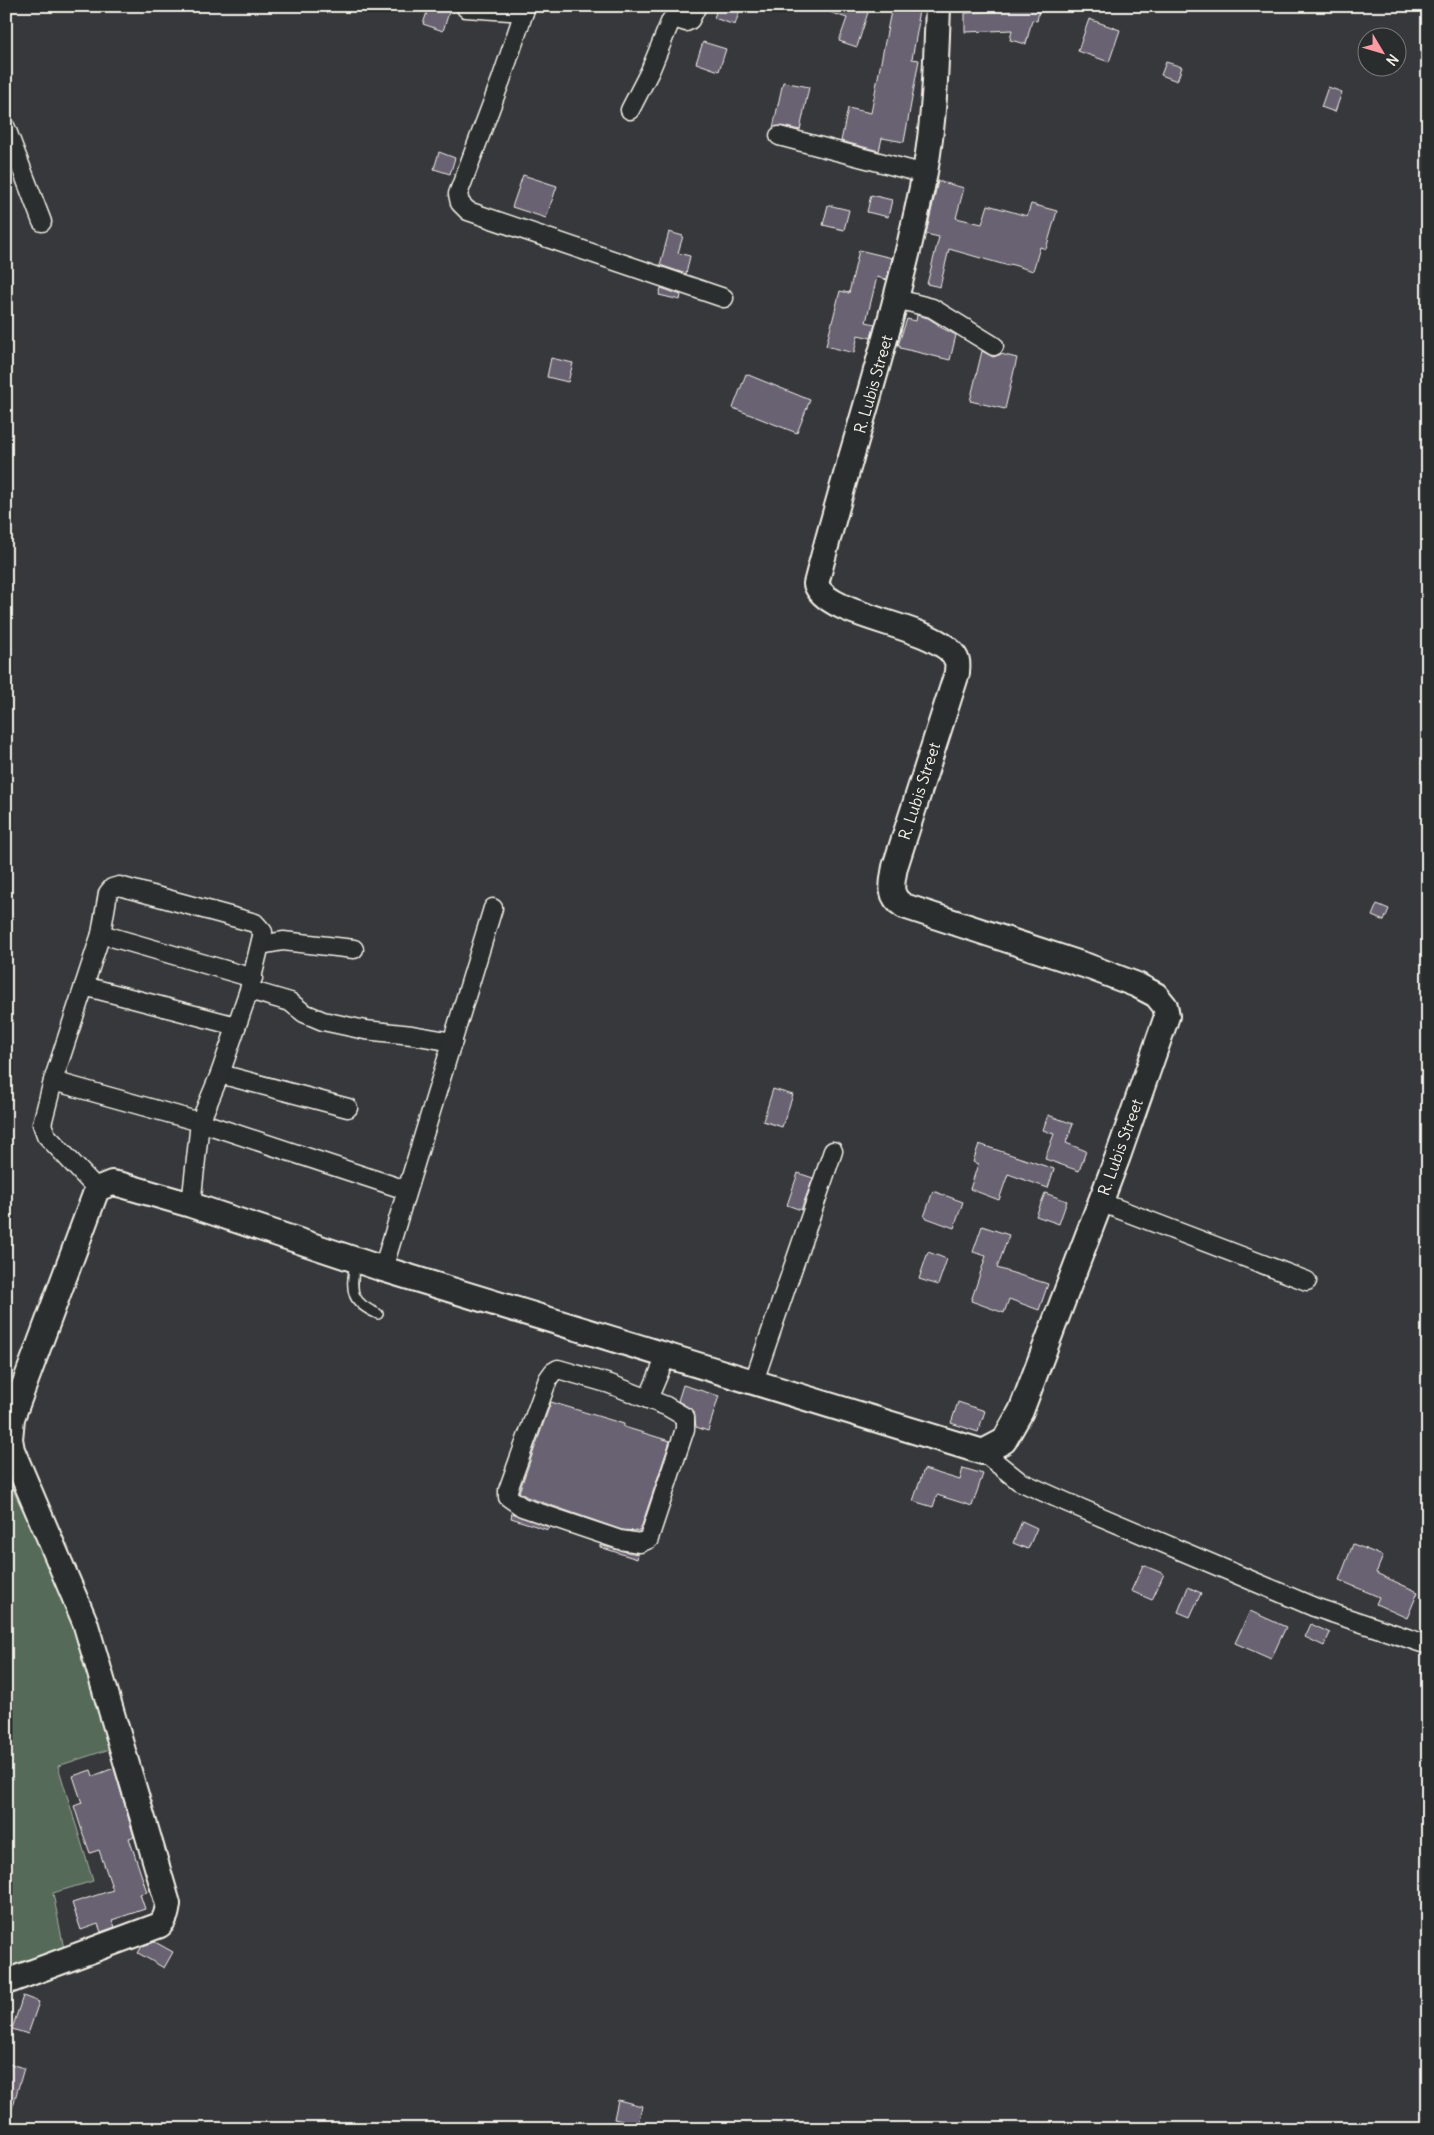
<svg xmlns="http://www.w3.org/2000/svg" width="1434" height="2135" font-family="Delius,sans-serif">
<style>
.green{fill:#546b58;stroke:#a4aea0}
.building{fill:#696273;stroke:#f4f1e8}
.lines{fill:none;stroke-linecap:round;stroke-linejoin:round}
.lane-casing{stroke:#f4f1e8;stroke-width:12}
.street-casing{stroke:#f4f1e8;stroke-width:21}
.secondary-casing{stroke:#f4f1e8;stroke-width:28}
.lane{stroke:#2a2d2e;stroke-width:9}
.street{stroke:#2a2d2e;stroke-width:18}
.secondary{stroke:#2a2d2e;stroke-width:24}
.labels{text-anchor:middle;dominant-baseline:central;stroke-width:4;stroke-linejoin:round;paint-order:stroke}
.street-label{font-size:16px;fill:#f4f1e8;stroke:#2a2d2e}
</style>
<rect width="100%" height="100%" fill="#37383c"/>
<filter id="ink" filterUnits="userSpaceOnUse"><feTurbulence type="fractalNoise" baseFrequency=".02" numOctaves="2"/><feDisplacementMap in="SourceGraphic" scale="10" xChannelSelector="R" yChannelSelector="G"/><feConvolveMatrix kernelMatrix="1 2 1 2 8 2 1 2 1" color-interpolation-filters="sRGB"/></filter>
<g filter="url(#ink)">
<path class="green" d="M6 1476 72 1609 113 1748 58 1766 93 1881 53 1893 64 1949 6 1971Z"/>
<g class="building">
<path d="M429 6H451L443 31 423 24Z"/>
<path d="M718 6H741L735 25 714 18Z"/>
<path d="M820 6H870L857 47 839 41 847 18 820 9Z"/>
<path d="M892 6H920L917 21H919L912 59 919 60 904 142 882 138 879 151 841 141 848 108 871 113Z"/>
<path d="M997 6H1040L1037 21 1032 20 1026 44 1010 40 1012 30 965 32V13L997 11Z"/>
<path d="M1089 19 1120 30 1109 62 1078 51Z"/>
<path d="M703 42 726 49 719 71 696 63Z"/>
<path d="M1166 62 1182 67 1177 81 1161 75Z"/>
<path d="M783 82 809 87 800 130 781 126 773 128Z"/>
<path d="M1328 87 1342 92 1335 112 1321 107Z"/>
<path d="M439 152 455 158 450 174 434 169Z"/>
<path d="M523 175 557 186 546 218 512 207Z"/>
<path d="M938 181 964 188 956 218 982 224 988 205 1027 216 1031 204 1057 211 1046 249 1040 247 1033 271 1010 264 1009 266 949 249 940 287 927 284 939 237 926 234Z"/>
<path d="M871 195 892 200 888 217 867 212Z"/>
<path d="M828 205 849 210 844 230 823 225Z"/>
<path d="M669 232 683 236 678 253 690 256 686 274 660 265Z"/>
<path d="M859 250 892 258 887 280 877 277 866 322 875 324 871 338 858 335 854 353 826 346 840 291 849 293Z"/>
<path d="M661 288 681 295 680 300 659 295Z"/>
<path d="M917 315 928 318 939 325 938 326 956 335 950 360 900 348V345H898L907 319 916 321Z"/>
<path d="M982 351 993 357 1001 354 1017 358 1005 409 970 401Z"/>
<path d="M551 358 573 363 568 382 547 377Z"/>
<path d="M746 374 810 400 797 433 733 408Z"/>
<path d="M1377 904 1389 909 1384 921 1372 916Z"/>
<path d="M773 1089 793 1095 782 1127 763 1121Z"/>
<path d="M1048 1115 1073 1124 1066 1143 1086 1151 1079 1171 1045 1159 1054 1134 1043 1130Z"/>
<path d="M979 1144 1054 1169 1048 1188 1008 1174 999 1200 970 1189 978 1164 973 1162Z"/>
<path d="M798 1173 813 1178 801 1210 787 1205Z"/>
<path d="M933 1191 963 1202 954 1228 924 1217Z"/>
<path d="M1045 1193 1067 1201 1059 1224 1036 1216Z"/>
<path d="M982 1226 1009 1235 997 1268 1048 1284 1039 1310 1009 1299 1004 1313 971 1301 986 1256 973 1252Z"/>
<path d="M928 1252 947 1259 938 1285 919 1279Z"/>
<path d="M683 1385 719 1396 708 1431 696 1427 694 1411 678 1401Z"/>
<path d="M551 1402 624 1424V1427L670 1441 640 1531 622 1530 527 1497 519 1492Z"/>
<path d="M958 1402 985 1411 978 1432 951 1423Z"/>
<path d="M963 1468 983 1474 972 1506 937 1495 933 1507 913 1501 924 1469 960 1480Z"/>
<path d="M512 1513 549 1527 548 1530 511 1518Z"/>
<path d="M1022 1521 1037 1528 1028 1549 1013 1543Z"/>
<path d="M1353 1544 1383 1556 1376 1573 1418 1592 1407 1618 1376 1604 1379 1597 1339 1580Z"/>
<path d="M600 1545 618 1550 638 1554 637 1559 600 1547Z"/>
<path d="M1143 1565 1164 1574 1152 1600 1131 1591Z"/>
<path d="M1188 1587 1201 1593 1190 1617 1178 1612Z"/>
<path d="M1250 1611 1286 1627 1271 1659 1235 1643Z"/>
<path d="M1311 1624 1330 1633 1324 1646 1305 1637Z"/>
<path d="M114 1768 134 1837 129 1838 147 1892 140 1894 145 1909 112 1920 115 1927 101 1932 98 1924 81 1930 72 1903 113 1890 99 1850 90 1853 83 1834 74 1806 82 1803 73 1776 91 1770 93 1776Z"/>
<path d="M155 1942 173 1952 164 1968 138 1953 142 1946Z"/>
<path d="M23 1996 39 2002 28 2034 12 2029Z"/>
<path d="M6 2063 24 2068 10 2116H6Z"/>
<path d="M618 2100 642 2106 638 2125 614 2119Z"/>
</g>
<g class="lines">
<g class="lane-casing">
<path id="lane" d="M355 1260C352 1288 347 1301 378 1314"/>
</g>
<g class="street-casing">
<g id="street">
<path d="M526 6 501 80 458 194 460 203 468 211 724 298"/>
<path d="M466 8 524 12"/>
<path d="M630 110 650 71 671 20 674 18 686 22 690 20 697 6"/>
<path d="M6 128 42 222"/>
<path d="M779 136 925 174"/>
<path d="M897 299 932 308 994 346"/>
<path d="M101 934 253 978"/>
<path d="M261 945 283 941 354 949"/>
<path d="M84 986 236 1026"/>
<path d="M249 990 290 1002 304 1013 323 1021 365 1030 412 1035 453 1042"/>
<path d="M220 1074 348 1108"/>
<path d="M53 1081 200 1122 406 1190"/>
<path d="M97 1189 46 1135 42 1124 53 1081 101 934 108 893 112 888 119 886 255 923 263 932 249 990 220 1074 200 1122 191 1205"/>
<path d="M1100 1202 1307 1281"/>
<path d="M383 1269 493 908"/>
<path d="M558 1369 610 1384 666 1406 685 1417V1429L650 1535 649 1539 640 1543 620 1540 522 1507 508 1497V1490L548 1379 553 1372Z"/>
<path d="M754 1381 833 1151"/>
<path d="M648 1399 667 1354"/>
<path d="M983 1452 1019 1481 1066 1502 1314 1607 1428 1645"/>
</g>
</g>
<g class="secondary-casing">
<path id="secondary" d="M6 1982 160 1925C166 1918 167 1912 168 1904L85 1622 12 1450 10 1439 12 1418 97 1189 112 1183 122 1185 191 1205 383 1269 983 1452 1004 1441 1021 1411 1118 1156 1167 1016 1165 1006 1156 995 1137 985 1087 966 904 906C888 896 892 884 895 867L957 673C957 669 958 665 957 661 945 625 828 620 816 584 845 470 883 358 910 242 915 219 921 195 925 172 935 117 936 62 938 6"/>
</g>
<use href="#lane" class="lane"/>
<use href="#street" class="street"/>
<use href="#secondary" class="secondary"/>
</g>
</g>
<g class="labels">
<g class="street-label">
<text transform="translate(873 384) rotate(-74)">R. Lubis Street</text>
<text transform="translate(919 791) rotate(-72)">R. Lubis Street</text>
<text transform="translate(1120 1147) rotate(-70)">R. Lubis Street</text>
</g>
</g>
<rect width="1434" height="2135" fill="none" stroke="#2a2d2e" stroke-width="25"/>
<rect x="12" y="12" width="1409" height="2110" fill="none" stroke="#f4f1e8" stroke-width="2" filter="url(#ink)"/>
<g transform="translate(1382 52) rotate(128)"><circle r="24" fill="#2a2d2e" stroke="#7b7b78"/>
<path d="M0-4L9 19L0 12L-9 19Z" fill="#ff9aa2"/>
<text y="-8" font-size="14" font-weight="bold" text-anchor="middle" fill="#f4f1e8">N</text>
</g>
</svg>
